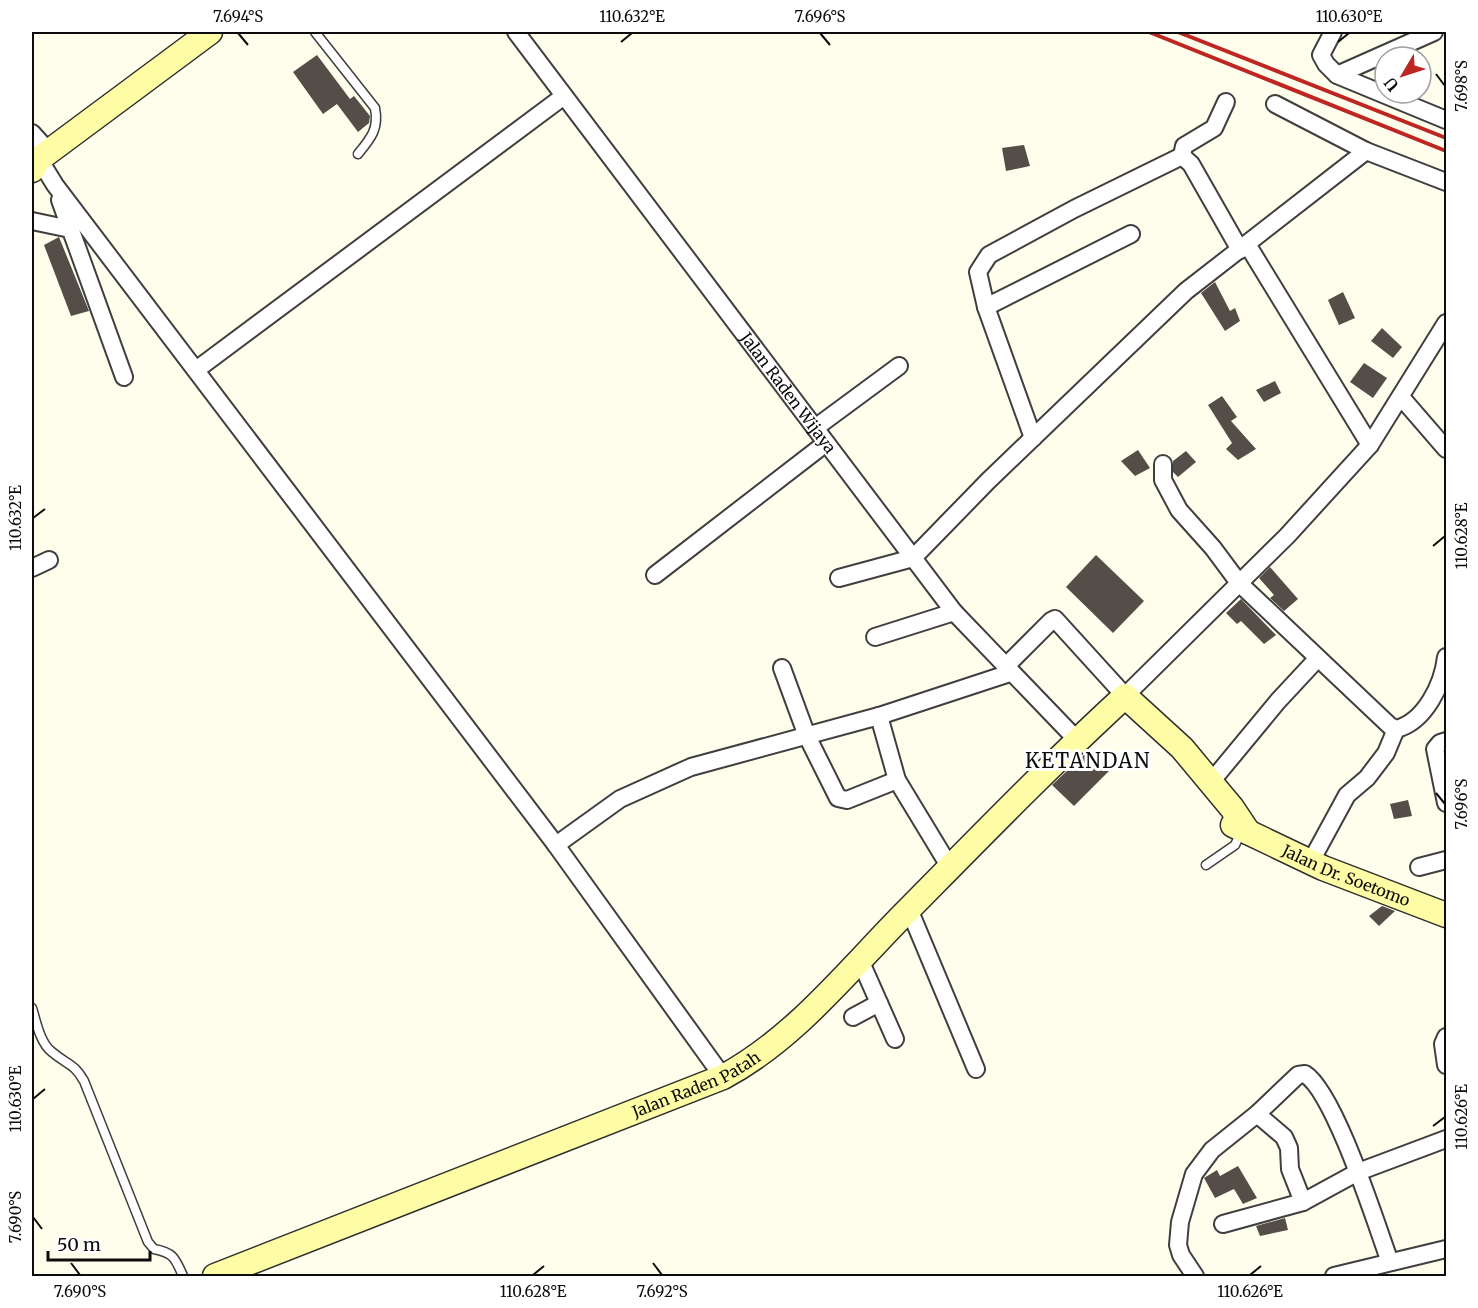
<svg xmlns="http://www.w3.org/2000/svg" width="1478" height="1308" font-family="Merriweather,serif">
<style>
.building{fill:#554e48}
.lines{fill:none;stroke-linecap:round;stroke-linejoin:round}
.lane-casing{stroke:#3f3f3f;stroke-width:11}
.street-casing{stroke:#3f3f3f;stroke-width:20}
.secondary-casing{stroke:#2e2e2e;stroke-width:27}
.lane{stroke:#fff;stroke-width:8}
.street{stroke:#fff;stroke-width:16}
.secondary{stroke:#fffca6;stroke-width:24}
.rail{stroke:#be2622;stroke-width:4}
.ticks{fill:none;stroke:#0c0c0c;stroke-width:2}
.labels{text-anchor:middle;dominant-baseline:central;stroke-width:6;stroke-linejoin:round;paint-order:stroke}
.street-label{font-size:16px;fill:#0c0c0c;stroke:#fff}
.quarter-label{font-size:20px;letter-spacing:1.5px;fill:#0c0c0c;stroke:#fff}
.neatline{fill:none;stroke:#0c0c0c;stroke-width:2}
.ticks-label{font-size:15px;text-anchor:middle;fill:#0c0c0c}
</style>
<rect width="100%" height="100%" fill="#fffdeb"/>
<g class="building">
<path d="M317 55 350 99 354 96 370 116 369 123 358 132 337 104 323 114 293 72Z"/>
<path d="M1024 145 1030 166 1006 171 1002 148Z"/>
<path d="M59 237 89 311 71 316 44 245Z"/>
<path d="M1215 282 1230 311 1235 308 1240 321 1225 331 1201 293Z"/>
<path d="M1343 292 1355 318 1339 325 1328 300Z"/>
<path d="M1382 328 1402 347 1393 358 1371 341Z"/>
<path d="M1364 363 1387 378 1373 398 1350 382Z"/>
<path d="M1275 381 1281 393 1264 402 1256 390Z"/>
<path d="M1222 396 1237 417 1231 421 1256 449 1238 460 1226 449 1232 443 1208 405Z"/>
<path d="M1138 450 1150 468 1135 476 1121 461Z"/>
<path d="M1186 451 1196 462 1178 477 1173 472V461Z"/>
<path d="M1096 555 1144 601 1113 633 1066 587Z"/>
<path d="M1270 567 1298 599 1284 611 1270 598 1274 595 1259 578Z"/>
<path d="M1241 599 1276 635 1264 644 1241 621 1237 624 1226 613Z"/>
<path d="M1088 751 1109 771 1074 806 1052 785Z"/>
<path d="M1408 800 1412 816 1394 819 1390 804Z"/>
<path d="M1382 906 1395 911 1379 926 1369 916Z"/>
<path d="M1238 1166 1257 1198 1243 1204 1234 1189 1215 1198 1204 1178 1217 1170 1220 1176Z"/>
<path d="M1285 1218 1288 1230 1260 1236 1256 1226Z"/>
</g>
<g class="lines">
<g class="lane-casing">
<g id="lane">
<path d="M315 32 375 108C379 129 371 138 358 154"/>
<path d="M1206 865 1235 845 1241 832"/>
<path d="M32 1008C36 1021 40 1043 52 1052 66 1064 74 1063 84 1081L148 1242 154 1249C174 1253 175 1258 183 1276"/>
</g>
</g>
<g class="street-casing">
<g id="street">
<path id="s1" d="M516 32 954 612 1077 740"/>
<path d="M1333 32 1321 55 1326 64 1337 75 1446 120"/>
<path d="M1337 75 1434 32"/>
<path d="M1275 104 1366 151 1446 182"/>
<path d="M32 133 49 152"/>
<path d="M1182 156 1184 146 1214 128 1226 102"/>
<path d="M32 161 39 159 55 185 556 845 723 1077"/>
<path d="M60 200 124 377"/>
<path d="M32 221 70 229"/>
<path d="M1247 244 1370 445"/>
<path d="M986 307 1131 234"/>
<path d="M196 370 564 96"/>
<path d="M1401 397 1446 449"/>
<path d="M815 428 899 366"/>
<path d="M1033 438 986 307 978 272 989 255 1074 209 1182 156 1191 164 1240 250"/>
<path d="M1163 464V480L1179 510 1213 548 1239 583 1390 726 1396 729C1425 722 1443 684 1446 657"/>
<path d="M32 568 49 560"/>
<path d="M655 575 826 443"/>
<path d="M839 578 913 558 988 481 1186 291 1366 151"/>
<path d="M875 637 954 612"/>
<path d="M1005 667 1051 621 1055 619 1125 696 1287 536 1370 445 1446 323"/>
<path d="M782 668 807 736 838 798 847 800 897 780"/>
<path d="M879 716 897 780 951 869"/>
<path d="M1446 741 1440 743 1435 749 1446 803"/>
<path d="M1211 782 1278 701 1318 658"/>
<path d="M556 845 620 799 691 767 879 716 1010 673"/>
<path d="M1310 863 1347 795 1367 778 1386 753 1396 729"/>
<path d="M1419 867 1446 860"/>
<path d="M909 909 976 1069"/>
<path d="M860 960 895 1039"/>
<path d="M853 1017 879 1003"/>
<path d="M1446 1037 1443 1044 1446 1065"/>
<path d="M1257 1114 1284 1137 1289 1148 1290 1169 1303 1202"/>
<path d="M1223 1224 1303 1202 1358 1172 1446 1139"/>
<path d="M1195 1276 1181 1255 1178 1245 1180 1222 1194 1174 1212 1150 1257 1114 1298 1075 1305 1074C1335 1093 1376 1224 1390 1262"/>
<path d="M1334 1276 1446 1249"/>
</g>
</g>
<g class="secondary-casing">
<g id="secondary">
<path d="M32 170 39 159 210 32"/>
<path id="s2" d="M1233 825 1323 868 1446 915"/>
<path id="s3" d="M215 1276 723 1077C796 1038 850 968 908 910 979 838 1050 765 1125 696L1182 748 1232 808 1248 832"/>
</g>
</g>
<use href="#lane" class="lane"/>
<use href="#street" class="street"/>
<use href="#secondary" class="secondary"/>
<g class="rail">
<path d="M1149 32 1446 151"/>
<path d="M1178 32 1446 138"/>
</g>
</g>
<path class="ticks" d="M238 33 248 45M820 33 830 45M621 42 632 33M1338 42 1349 33M1436 74 1445 86M33 518 45 509M1433 546 1445 536M1436 793 1445 804M33 1099 45 1089M1433 1126 1445 1117M33 1217 42 1229M71 1263 80 1275M653 1263 662 1275M533 1275 544 1266M1250 1275 1261 1266"/>
<g class="labels">
<g class="street-label">
<text stroke="none"><textPath href="#s1" startOffset="452">Jalan Raden Wijaya</textPath></text>
<text stroke="none"><textPath href="#s2" startOffset="124">Jalan Dr. Soetomo</textPath></text>
<text stroke="none"><textPath href="#s3" startOffset="518">Jalan Raden Patah</textPath></text>
</g>
<g class="quarter-label">
<text x="1088" y="760">KETANDAN</text>
</g>
</g>
<rect width="1478" height="1308" fill="none" stroke="#ffffff" stroke-width="66"/>
<g transform="translate(1403 75) rotate(231)"><circle r="28" fill="#ffffff" stroke="#9e9e9e" stroke-width="1.5"/>
<path d="M0-4.5L10 22L0 15L-10 22Z" fill="#be2622"/>
<text y="-9" font-size="16" font-weight="bold" text-anchor="middle" fill="#0c0c0c">U</text>
</g>
<path d="M48 1251v9h102v-9" fill="none" stroke="#0c0c0c" stroke-width="3"/>
<text x="57" y="1251" font-size="18" fill="#0c0c0c" stroke="#ffffff" stroke-width="4.5" paint-order="stroke">50 m</text>
<rect x="33" y="33" width="1412" height="1242" class="neatline"/>
<g class="ticks-label">
<text x="238" y="22">7.694°S</text>
<text x="632" y="22">110.632°E</text>
<text x="820" y="22">7.696°S</text>
<text x="1349" y="22">110.630°E</text>
<text transform="translate(1462 86) rotate(-90)" y="5">7.698°S</text>
<text transform="translate(16 518) rotate(-90)" y="5">110.632°E</text>
<text transform="translate(1462 536) rotate(-90)" y="5">110.628°E</text>
<text transform="translate(1462 804) rotate(-90)" y="5">7.696°S</text>
<text transform="translate(16 1099) rotate(-90)" y="5">110.630°E</text>
<text transform="translate(1462 1117) rotate(-90)" y="5">110.626°E</text>
<text transform="translate(16 1217) rotate(-90)" y="5">7.690°S</text>
<text x="80" y="1297">7.690°S</text>
<text x="533" y="1297">110.628°E</text>
<text x="662" y="1297">7.692°S</text>
<text x="1250" y="1297">110.626°E</text>
</g>
</svg>
